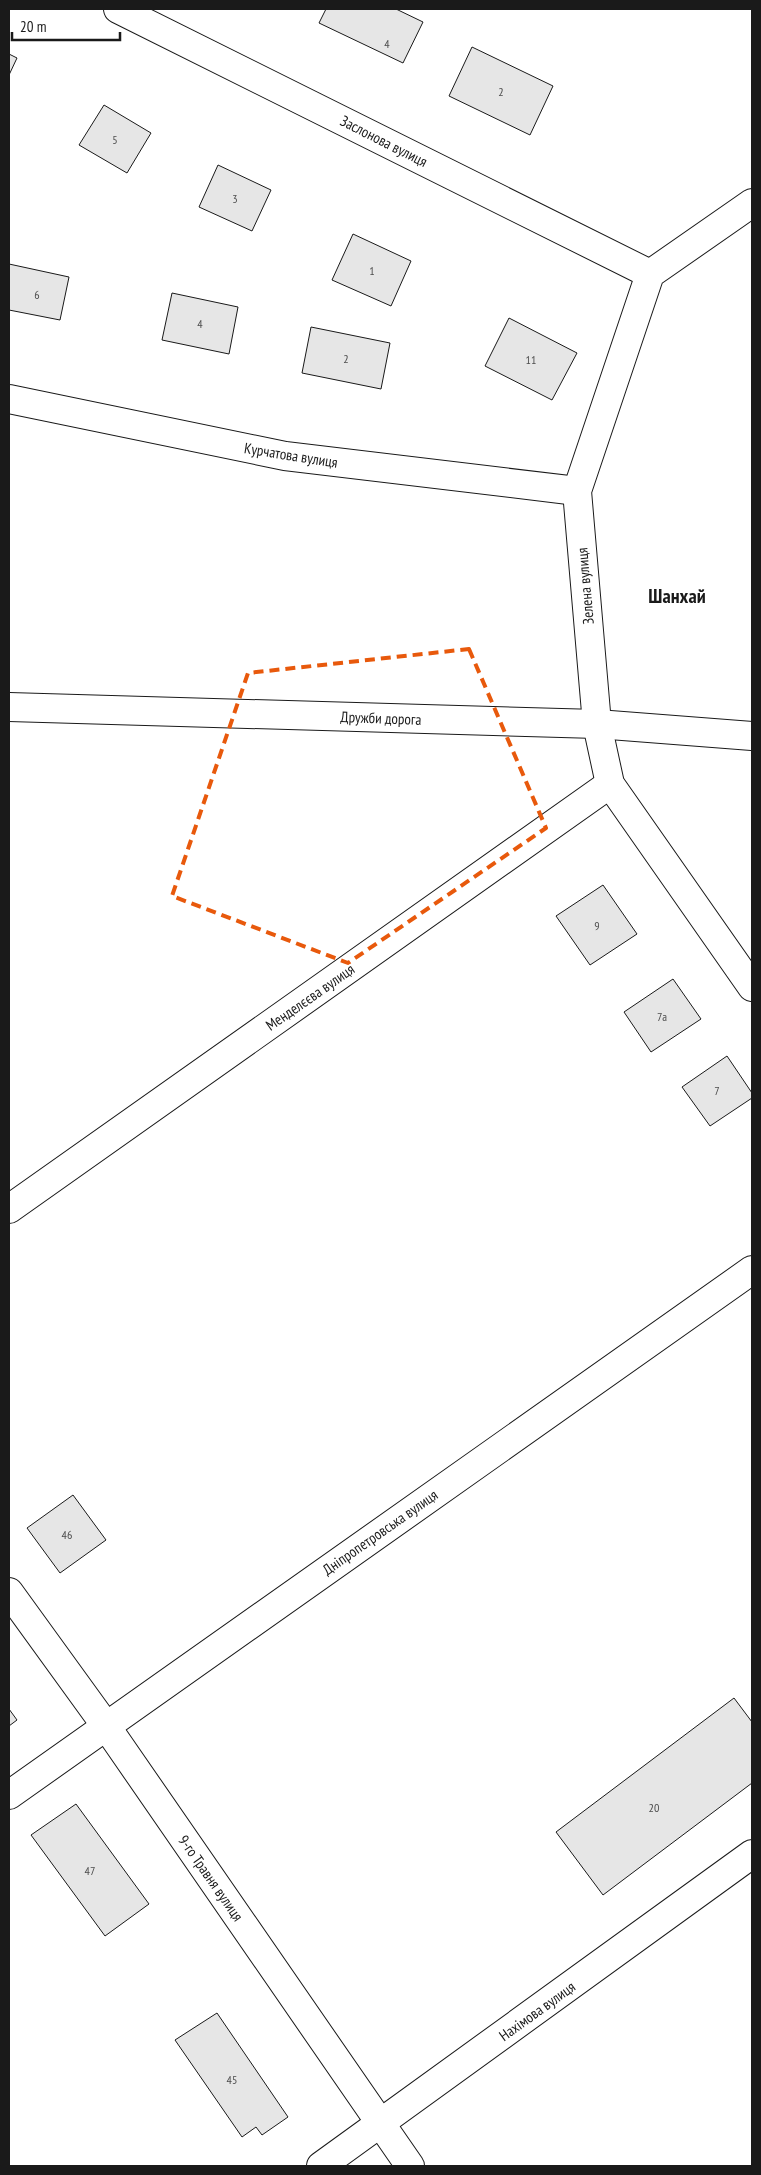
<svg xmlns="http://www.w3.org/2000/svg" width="761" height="2175" font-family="'PT Sans Narrow',sans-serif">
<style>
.building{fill:#e6e6e6;stroke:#1a1a1a}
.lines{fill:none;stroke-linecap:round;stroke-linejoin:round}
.minor-casing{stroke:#1a1a1a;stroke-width:30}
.minor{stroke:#fff;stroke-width:28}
.marked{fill:none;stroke:#e8590c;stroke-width:4;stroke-dasharray:10 6;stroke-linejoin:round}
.labels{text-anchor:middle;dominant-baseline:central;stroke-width:4;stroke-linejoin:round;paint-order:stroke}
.number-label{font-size:12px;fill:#4d4d4d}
.street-label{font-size:15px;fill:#1a1a1a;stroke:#fff}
.district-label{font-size:20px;font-weight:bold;fill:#1a1a1a;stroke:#fff}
</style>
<rect width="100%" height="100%" fill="#fff"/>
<g class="building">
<path d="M326 9H396L423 22 403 63 319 23Z"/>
<path d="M472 47 553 86 530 135 449 96Z"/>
<path d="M9 54 17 58 9 75Z"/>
<path d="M104 105 151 133 127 173 79 145Z"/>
<path d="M218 165 271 190 252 231 199 207Z"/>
<path d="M353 234 411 261 391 306 332 280Z"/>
<path d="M9 264 69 277 60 320 9 310Z"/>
<path d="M172 293 238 307 229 354 162 340Z"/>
<path d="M509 318 577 353 552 400 485 366Z"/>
<path d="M311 327 390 343 381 389 302 373Z"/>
<path d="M603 885 637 934 590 965 556 916Z"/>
<path d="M673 979 701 1019 651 1052 624 1012Z"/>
<path d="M727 1056 752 1093V1098L710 1126 682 1087Z"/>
<path d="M73 1495 106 1540 60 1573 27 1528Z"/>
<path d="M734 1698 752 1722V1783L603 1895 556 1832Z"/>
<path d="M9 1709 17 1720 9 1726Z"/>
<path d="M76 1804 149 1904 105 1936 31 1835Z"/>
<path d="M217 2013 288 2117 262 2135 256 2127 242 2137 175 2040Z"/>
</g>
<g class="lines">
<g class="minor-casing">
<g id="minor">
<path d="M118 9 650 274"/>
<path d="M752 203 650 274 577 491 597 724 610 784 752 987"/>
<path d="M9 399 285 456 577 491"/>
<path d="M9 707 597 724 752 736"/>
<path d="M9 1209 610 784"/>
<path d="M9 1592 106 1726 410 2166"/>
<path d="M9 1795 752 1270"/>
<path d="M321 2166 752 1854"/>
</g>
</g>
<use href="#minor" class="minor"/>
</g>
<path class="marked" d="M469 649 546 828 348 963 172 896 248 673Z"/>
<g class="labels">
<g class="number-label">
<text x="387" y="43">4</text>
<text x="501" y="91">2</text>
<text x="115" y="139">5</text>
<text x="235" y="198">3</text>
<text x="372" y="270">1</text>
<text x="37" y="294">6</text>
<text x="200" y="323">4</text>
<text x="346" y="358">2</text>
<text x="531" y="359">11</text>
<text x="597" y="925">9</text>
<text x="662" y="1016">7а</text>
<text x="717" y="1090">7</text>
<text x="67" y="1534">46</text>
<text x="654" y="1807">20</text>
<text x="90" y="1870">47</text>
<text x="232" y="2079">45</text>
</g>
<g class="street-label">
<text transform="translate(384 141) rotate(27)">Заслонова вулиця</text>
<text transform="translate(291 455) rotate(9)">Курчатова вулиця</text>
<text transform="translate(585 586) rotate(-95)">Зелена вулиця</text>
<text transform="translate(381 718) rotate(2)">Дружби дорога</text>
<text transform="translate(310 997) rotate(-35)">Менделєєва вулиця</text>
<text transform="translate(380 1532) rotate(-35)">Дніпропетровська вулиця</text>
<text transform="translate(211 1878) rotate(55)">9-го Травня вулиця</text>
<text transform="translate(537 2011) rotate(-36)">Нахімова вулиця</text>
</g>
<g class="district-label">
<text x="677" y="596">Шанхай</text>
</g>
</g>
<rect width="761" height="2175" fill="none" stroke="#1a1a1a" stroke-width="20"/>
<path d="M12 32v8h108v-8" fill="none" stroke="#1a1a1a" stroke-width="2.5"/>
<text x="20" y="32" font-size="15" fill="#1a1a1a" stroke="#ffffff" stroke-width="4" paint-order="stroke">20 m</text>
</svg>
